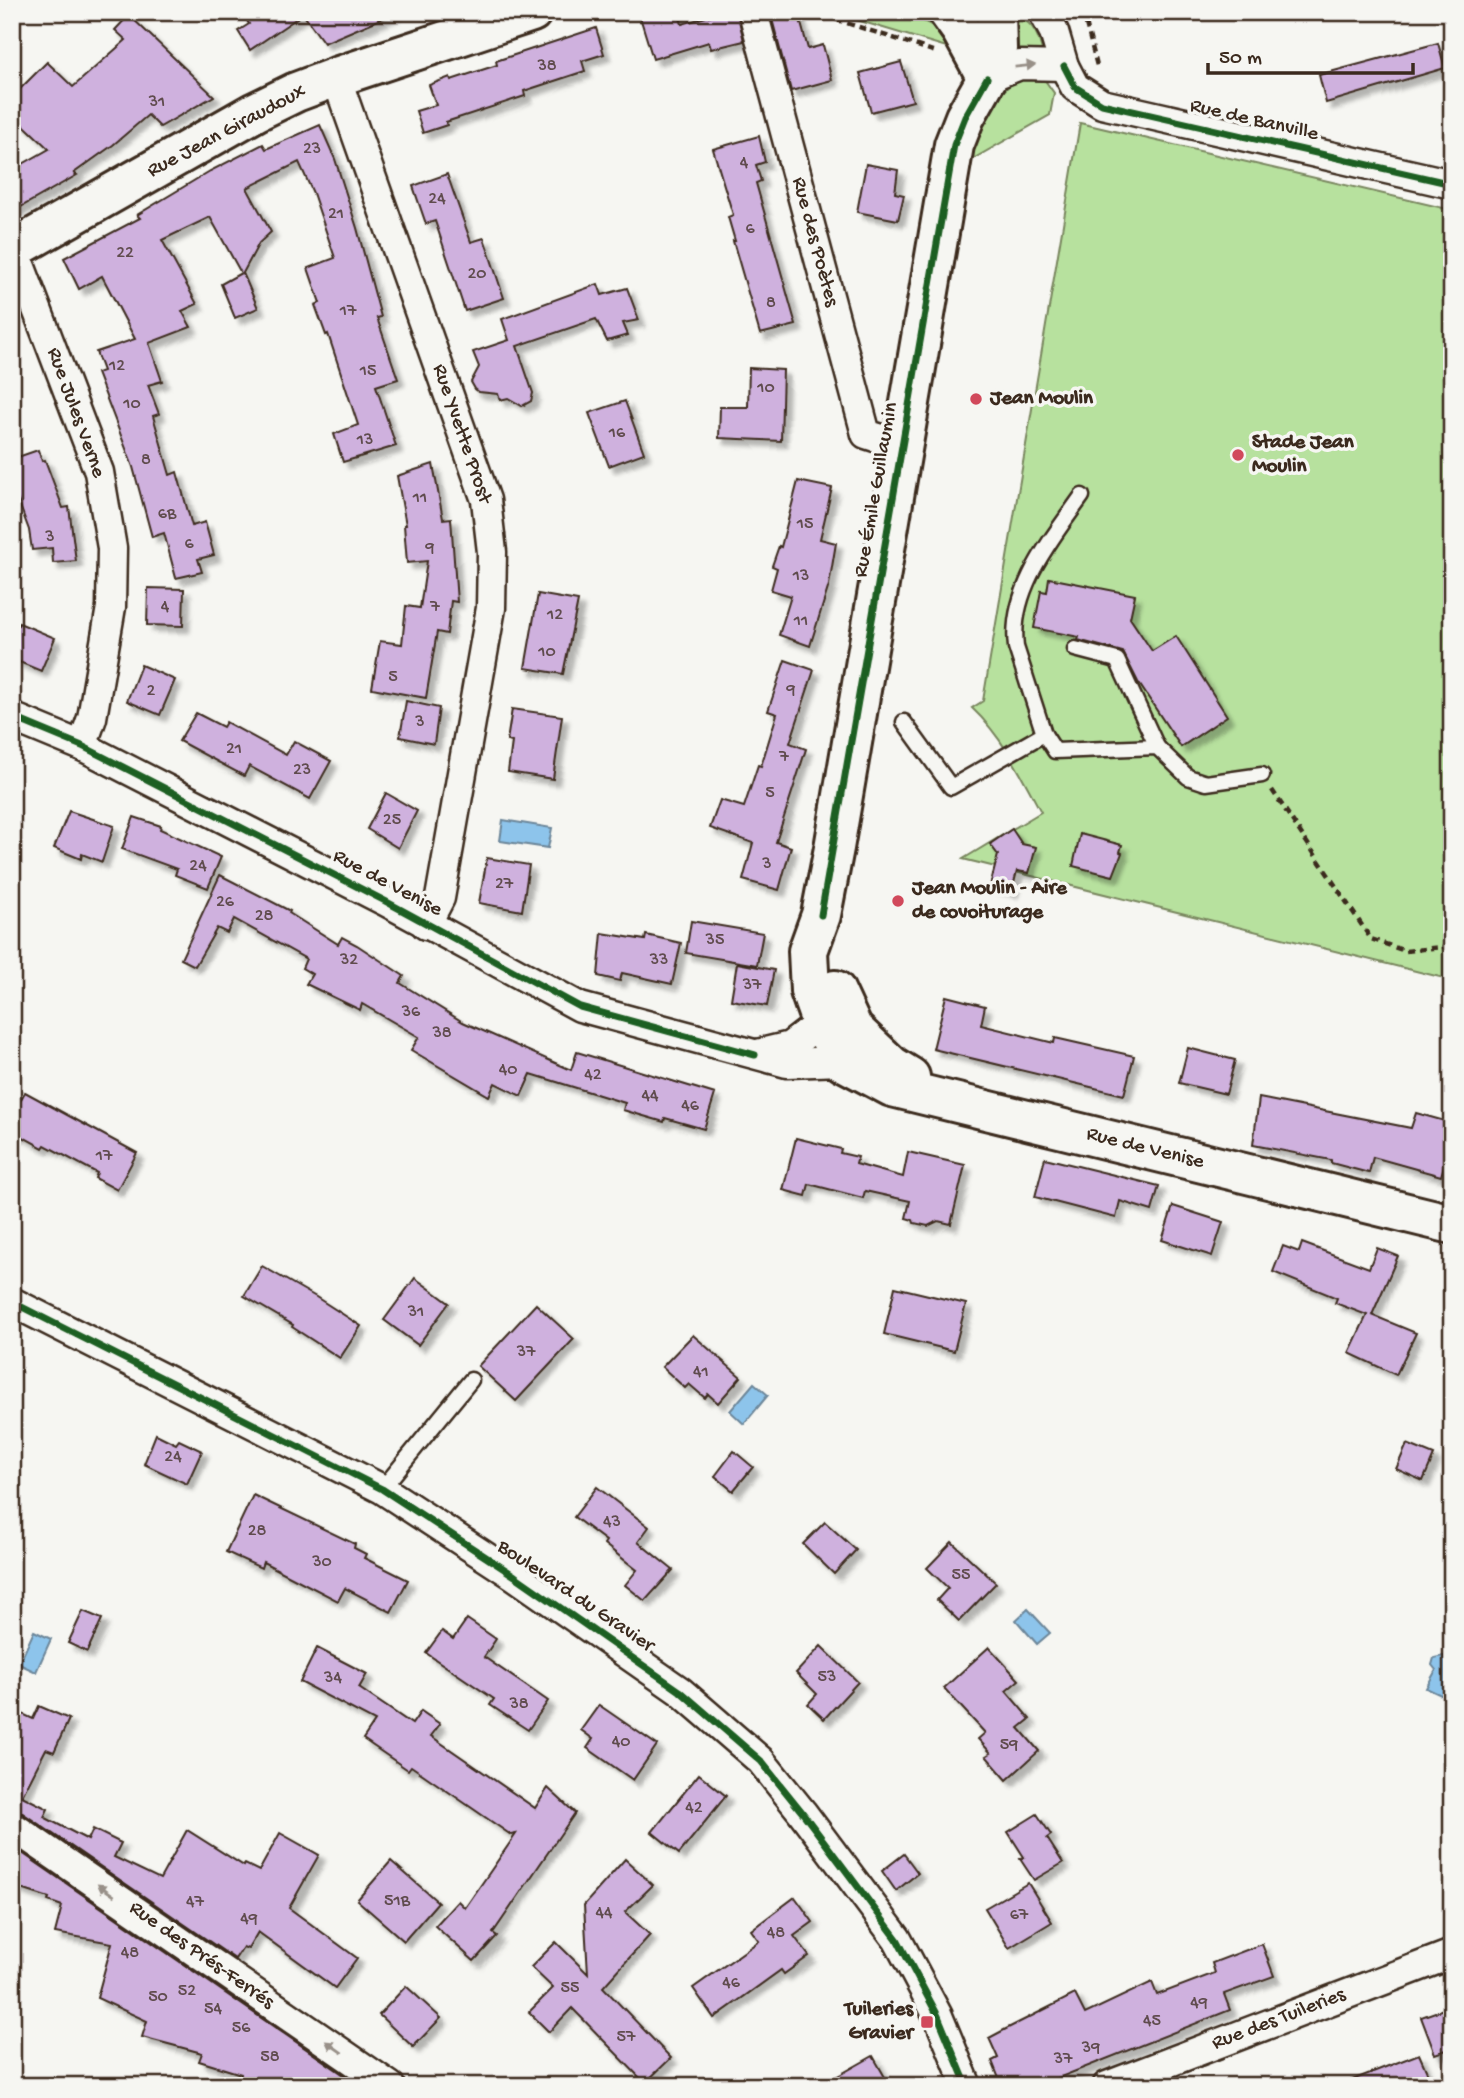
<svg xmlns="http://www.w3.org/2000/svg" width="1464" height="2098" font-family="'Gochi Hand',sans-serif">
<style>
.green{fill:#b7e19e;stroke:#79865e;stroke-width:2}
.water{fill:#8dc4eb;stroke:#6c8699;stroke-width:2}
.building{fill:#cfb1de;stroke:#3b2a1e;stroke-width:2;filter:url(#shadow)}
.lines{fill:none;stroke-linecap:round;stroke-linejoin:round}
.lane-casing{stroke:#3b2a1e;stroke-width:19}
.street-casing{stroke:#3b2a1e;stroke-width:33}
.secondary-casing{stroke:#3b2a1e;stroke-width:44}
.path{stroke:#3b2a1e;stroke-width:4.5;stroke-dasharray:7 5;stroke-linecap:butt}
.lane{stroke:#f6f6f2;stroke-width:14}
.street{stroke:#f6f6f2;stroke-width:28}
.secondary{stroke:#f6f6f2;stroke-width:38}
.cycleway-casing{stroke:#f6f6f2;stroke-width:11}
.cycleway{stroke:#1b5e20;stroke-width:7}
.oneway{fill:#989088}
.poi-dot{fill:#d1495b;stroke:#f6f6f2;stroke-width:2.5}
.labels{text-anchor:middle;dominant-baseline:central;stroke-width:7;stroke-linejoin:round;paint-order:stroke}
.number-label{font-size:18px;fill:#604c4e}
.street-label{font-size:21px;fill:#3b2a1e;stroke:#f6f6f2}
.poi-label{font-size:21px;font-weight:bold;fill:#3b2a1e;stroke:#f6f6f2;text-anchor:start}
</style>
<defs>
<filter id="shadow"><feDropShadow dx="6" dy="6" stdDeviation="2" flood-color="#0004"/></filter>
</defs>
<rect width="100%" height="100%" fill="#f6f6f2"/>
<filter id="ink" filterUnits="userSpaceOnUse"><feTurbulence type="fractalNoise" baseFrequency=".0143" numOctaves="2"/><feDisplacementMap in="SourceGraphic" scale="14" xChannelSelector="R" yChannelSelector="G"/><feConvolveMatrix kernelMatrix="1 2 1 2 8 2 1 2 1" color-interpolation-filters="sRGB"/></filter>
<g filter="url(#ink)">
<g class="green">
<path d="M830 12H906L943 31 963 52Z"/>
<path d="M1010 14C1031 20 1037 30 1042 50L1039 54 1022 51 1007 56Z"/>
<path d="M1020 77 1044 79 1054 93 1050 115 971 160C981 123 988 100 1020 77Z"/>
<path d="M1080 123 1452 210V980L963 859 1041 812C1022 776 1002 736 972 708L983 701Z"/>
</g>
<g class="water">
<path d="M503 820 552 828 548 848 500 841Z"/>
<path d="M754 1383 768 1395 744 1424 730 1411Z"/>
<path d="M1028 1609 1050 1633 1037 1644 1016 1620Z"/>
<path d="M34 1631 51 1639 36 1672 19 1664Z"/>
<path d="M1443 1656 1452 1660V1680L1443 1696 1426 1688 1436 1670 1432 1665 1434 1658Z"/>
</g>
<g class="building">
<path d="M242 12H397L324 43 303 14 250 50 238 31 249 24Z"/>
<path d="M655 12H678L682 24 723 12H737L744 41 711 49 709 42 653 59 640 17Z"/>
<path d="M798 12 808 49 823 45 832 80 791 91 772 19Z"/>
<path d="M129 15 214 96 160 127 148 115 113 145 74 173 77 175 12 212V170L49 149 12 114V97L47 62 73 87 126 40 115 30Z"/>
<path d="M596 28 604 54 582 61 585 71 524 91 525 96 446 122 447 125 423 133 416 111 436 105 429 85 450 77 451 80 497 65 496 61Z"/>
<path d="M1438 43 1445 68 1326 103 1319 75Z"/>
<path d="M901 62 913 101 871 112 860 73Z"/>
<path d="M320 125 335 159 357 228 381 317 377 318 398 379 376 386 396 446 343 462 334 434 358 425 328 334 326 335 315 305 320 303 308 268 335 258 313 193 299 162 247 188 271 232 259 243 243 273 258 308 235 318 221 284 241 273 210 217 162 240 197 304 182 311 191 327 149 343 162 381 148 385 159 414 153 416 170 475 177 472 192 526 205 522 214 555 198 559 202 572 176 578 164 533 152 537 133 467 97 373 103 371 96 352 135 339 102 276 79 289 64 258 140 218 137 215 210 171 263 144 266 149Z"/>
<path d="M759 136 765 162 756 165 761 181 756 183 796 325 760 334 733 241H735L728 217 733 215 713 149Z"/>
<path d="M866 164 898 170 895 193 904 195 898 220 857 212Z"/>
<path d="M447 174 471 242 484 238 504 298 465 311 435 221 426 224 413 186Z"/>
<path d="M598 284 602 295 627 288 639 320 623 323 628 335 607 341 596 319 517 346 533 393 531 401 522 406 508 398 500 400 498 394 479 392 475 389 471 382 479 367 473 352 509 340 502 319Z"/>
<path d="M749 368 783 370 781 441 719 438 720 407H748Z"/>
<path d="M625 401 644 453 609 466 589 413Z"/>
<path d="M38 450 42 461 45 460 63 508 69 507 76 561 53 563 52 548 32 550 29 530 17 498 12 499V459Z"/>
<path d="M433 464 443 519 451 518 457 602 451 601 447 634 437 632 426 698 372 688 380 641 402 644 406 606 420 608 427 561 407 563 404 525H406L397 476Z"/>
<path d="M798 481 832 488 820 539 836 543 829 585 810 646 779 635 791 596 771 590 777 568 772 566 779 546 781 547Z"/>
<path d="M1049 578 1135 595 1130 618 1152 651 1176 636 1227 716 1181 747 1138 682 1123 652 1078 640 1079 637 1034 628 1041 591 1047 592Z"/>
<path d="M148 588 184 589 183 626 147 625Z"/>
<path d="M538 594 578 601 563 674 525 668Z"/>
<path d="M19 623 55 638 41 671 12 659V638Z"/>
<path d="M785 660 814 670 790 743 806 749 776 842 791 847 779 890 743 880 753 843 710 828 720 800 744 807 758 765 761 766 777 714 768 711Z"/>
<path d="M141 665 175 680 160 715 127 701Z"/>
<path d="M406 701 439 708 434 744 400 737Z"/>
<path d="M512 709 562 716 553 779 508 772 512 742 507 741Z"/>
<path d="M196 713 223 727 226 722 286 755 294 741 331 761 310 799 249 766 244 776 179 741Z"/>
<path d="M386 793 417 811 398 848 367 829Z"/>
<path d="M69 811 114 826 102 862 82 854 81 859 54 848Z"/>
<path d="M134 817 161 826 160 829 221 857 208 888 175 875 177 869 122 849Z"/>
<path d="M1012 829 1022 844 1036 847 1029 873 1017 871 1012 891 990 886 998 855 990 844Z"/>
<path d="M1080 834 1122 845 1120 852 1122 853 1113 876 1073 866Z"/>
<path d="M487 858 529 865 522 911 479 903Z"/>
<path d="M220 875 290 911 289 913 338 944 342 937 357 945 404 976 400 983 463 1022 571 1070 577 1052 715 1094 704 1129 665 1118 664 1122 623 1110 625 1103 531 1074 521 1096 495 1083 489 1096 411 1050 419 1037 362 1004 360 1010 306 984 312 974 302 968 306 959 234 919 227 933 217 928 195 966 181 959Z"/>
<path d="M691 921 763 933 757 965 686 953Z"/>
<path d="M602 933 645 940 646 935 681 943 672 984 622 973 620 981 598 976Z"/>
<path d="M737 963 774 970 767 1006 731 1000Z"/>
<path d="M946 996 985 1006 981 1025 1054 1043 1055 1038 1134 1056 1124 1095 933 1049Z"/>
<path d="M1188 1048 1235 1060 1226 1094 1179 1083Z"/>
<path d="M25 1092 137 1153 117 1190 95 1178 97 1173 45 1145 43 1148 12 1131V1115Z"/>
<path d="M1259 1098 1411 1128 1416 1113 1452 1123V1138L1441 1176 1373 1157 1369 1173 1331 1163V1160L1253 1145Z"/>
<path d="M796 1138 841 1149 840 1153 858 1157 856 1164 903 1177 908 1152 965 1165 951 1224 938 1221 928 1226 914 1223 913 1220 906 1218 910 1201 865 1191 863 1198 809 1184 806 1196 783 1190Z"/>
<path d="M1045 1158 1159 1186 1152 1211 1120 1201 1116 1218 1035 1197Z"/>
<path d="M1173 1206 1223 1222 1212 1256 1162 1240Z"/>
<path d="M1302 1243 1369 1268 1377 1248 1398 1256 1372 1315 1416 1333 1396 1375 1349 1353 1367 1315 1335 1303 1337 1298 1273 1272 1283 1246 1299 1252Z"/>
<path d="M262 1266 316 1297 361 1326 340 1358 292 1327 293 1325 244 1296Z"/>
<path d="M415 1278 449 1303 418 1345 384 1320Z"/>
<path d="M895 1287 966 1304 954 1351 884 1334Z"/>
<path d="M536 1304 574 1339 516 1401 478 1366Z"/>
<path d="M693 1335 741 1377 718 1403 708 1394 705 1398 689 1384 685 1388 662 1367Z"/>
<path d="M156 1434 176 1444 179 1440 202 1451 187 1484 144 1464Z"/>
<path d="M1407 1444 1434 1455 1423 1481 1396 1469Z"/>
<path d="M734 1451 753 1467 733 1491 715 1476Z"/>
<path d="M597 1487 649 1527 638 1542 673 1570 645 1601 625 1585 637 1570 604 1544 606 1541 574 1517Z"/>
<path d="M253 1495 355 1544 354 1548 366 1554 364 1558 408 1580 391 1612 345 1588 338 1601 263 1562 261 1568 226 1552Z"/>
<path d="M825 1522 856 1550 834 1574 803 1544Z"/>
<path d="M952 1542 996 1583 959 1621 937 1600 948 1588 927 1568Z"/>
<path d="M83 1611 102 1619 87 1652 68 1643Z"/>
<path d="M467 1619 496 1639 484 1657 548 1701 528 1730 490 1705 494 1699 426 1653 442 1631 453 1639Z"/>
<path d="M821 1646 858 1682 824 1719 808 1704 817 1694 796 1673Z"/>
<path d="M989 1647 1019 1680 1006 1691 1030 1719 1019 1728 1039 1751 1007 1780 986 1756 991 1753 978 1739 985 1733 944 1688Z"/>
<path d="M317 1648 367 1674 359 1688 412 1724 421 1711 440 1724 431 1736 535 1808 548 1788 575 1813 493 1933 497 1936 474 1961 435 1926 458 1901 465 1908 516 1834 511 1835 411 1766 408 1770 363 1739 375 1721 300 1682Z"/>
<path d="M599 1705 657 1745 633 1780 587 1748 593 1739 581 1730Z"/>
<path d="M39 1706 69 1719 54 1752 46 1749 22 1796 48 1809 44 1817 88 1840 93 1829 121 1843 114 1857 160 1879 187 1830 244 1866 245 1864 259 1871 280 1833 319 1855 289 1908 357 1958 335 1988 258 1932 248 1949 243 1947 235 1959 21 1812 12 1810V1709L33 1719Z"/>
<path d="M699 1774 726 1796 679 1854 652 1832Z"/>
<path d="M1037 1814 1051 1835 1047 1838 1063 1863 1034 1880 1020 1859 1024 1857 1008 1832Z"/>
<path d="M12 1846 360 2086H245L247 2081 240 2079 241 2074 199 2061 202 2053 142 2037 147 2021 97 1998 112 1943 55 1933 62 1906 48 1901 49 1898 12 1886Z"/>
<path d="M904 1854 918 1873 896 1891 882 1871Z"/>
<path d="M625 1859 653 1885 625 1912 650 1935 603 1987 671 2058 645 2083 572 2008 549 2032 529 2012 553 1988 531 1967 556 1942 588 1974 584 1905Z"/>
<path d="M391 1861 438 1902 404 1941 357 1900Z"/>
<path d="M1028 1883 1052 1922 1009 1948 985 1908Z"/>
<path d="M795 1897 813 1922 794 1936 809 1956 784 1974 781 1970 714 2018 693 1988 759 1941 751 1930Z"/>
<path d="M1262 1944 1274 1976 1224 1994 1230 2010 1038 2086H1002L992 2061 998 2058 989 2038 1006 2029 1075 1994 1085 2014 1152 1982 1157 1995 1215 1973 1212 1963Z"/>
<path d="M406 1986 441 2018 413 2047 379 2015Z"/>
<path d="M1452 2006V2048L1435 2054 1421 2017Z"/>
<path d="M1419 2054 1433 2086H1342V2084Z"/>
<path d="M873 2056 890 2086H820Z"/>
</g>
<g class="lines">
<g class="lane-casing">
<g id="lane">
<path d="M1082 496C1051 540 1009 590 1016 647L1044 734 1055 751 1157 747 1188 777 1206 783 1262 775"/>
<path d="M1075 649 1117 660 1157 747"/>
<path d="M904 722 951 787 1044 734"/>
<path d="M382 1489 471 1380"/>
</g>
</g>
<g class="street-casing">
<g id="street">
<path d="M753 12 866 434 903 446"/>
<path d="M1043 12 1054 32 1064 66 1075 87 1102 104 1452 184"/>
<path d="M336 77 486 500 492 552 491 608 440 898 426 925"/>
<path d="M987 78 1020 65 1064 66"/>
<path d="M14 249 99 472 112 548 111 607 92 718 82 746"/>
<path d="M12 717 82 746 385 901 580 1007 787 1063 843 1061"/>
<path d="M757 1054 790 1046 821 1022 827 1003"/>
<path d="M12 1302 382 1489 515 1576 680 1691 761 1761 802 1812 897 1939 938 2016 967 2086"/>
<path d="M12 1826 390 2086"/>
<path d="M1107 2086 1452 1954"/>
</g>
</g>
<g class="secondary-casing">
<g id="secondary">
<path d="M948 12 961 30 987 78"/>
<path d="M996 12 997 49 987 78 965 117 954 145 834 848 821 915 808 951 810 991 821 1022 843 1061 892 1087 1452 1224"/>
<path d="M12 250 255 112 296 92 336 77 532 12"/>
<path d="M835 990 853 1029 892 1066 910 1077"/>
</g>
</g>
<g class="path">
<path d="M813 12 936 52"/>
<path d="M1083 12 1097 66"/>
<path d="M1272 790 1371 939 1405 951 1452 946"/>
</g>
<use href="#lane" class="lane"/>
<use href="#street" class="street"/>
<use href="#secondary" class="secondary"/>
<g class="cycleway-casing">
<g id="cycleway">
<path d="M1064 66 1075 87 1102 104 1452 184"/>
<path d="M12 717 82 746 385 901 580 1007 755 1055"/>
<path d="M821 915 954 145 965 117 987 78"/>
<path d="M12 1302 382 1489 515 1576 680 1691 761 1761 802 1812 897 1939 938 2016 967 2086"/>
</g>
</g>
<use href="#cycleway" class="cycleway"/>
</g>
<defs><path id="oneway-solid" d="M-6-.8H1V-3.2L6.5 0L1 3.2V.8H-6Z" transform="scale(1.75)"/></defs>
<g class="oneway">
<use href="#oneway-solid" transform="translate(1025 66) rotate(-6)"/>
<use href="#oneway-solid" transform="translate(106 1890) rotate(-145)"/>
<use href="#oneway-solid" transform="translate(334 2047) rotate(-145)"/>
</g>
</g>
<g class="poi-dot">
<circle cx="976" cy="399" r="7"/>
<circle cx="1238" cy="455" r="7"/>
<circle cx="898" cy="901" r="7"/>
<rect x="920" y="2015" width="14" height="14" rx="3.5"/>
</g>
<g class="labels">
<g class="number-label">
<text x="547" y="66">38</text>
<text x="157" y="102">31</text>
<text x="312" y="149">23</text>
<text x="744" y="163">4</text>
<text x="437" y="199">24</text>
<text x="336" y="214">21</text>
<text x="750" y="229">6</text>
<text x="125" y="253">22</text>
<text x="477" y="274">20</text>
<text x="771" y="303">8</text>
<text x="348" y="311">17</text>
<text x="117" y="366">12</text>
<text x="368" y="371">15</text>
<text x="766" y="388">10</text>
<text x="132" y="404">10</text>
<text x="617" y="433">16</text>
<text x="365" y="440">13</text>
<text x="146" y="460">8</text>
<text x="420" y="498">11</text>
<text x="167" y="514">6B</text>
<text x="805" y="524">15</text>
<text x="50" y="537">3</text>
<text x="189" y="544">6</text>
<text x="430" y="548">9</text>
<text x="801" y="576">13</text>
<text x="165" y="607">4</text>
<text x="435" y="607">7</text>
<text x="555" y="615">12</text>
<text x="801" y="621">11</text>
<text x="547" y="652">10</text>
<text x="393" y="677">5</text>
<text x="791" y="690">9</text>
<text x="151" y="691">2</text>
<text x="420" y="722">3</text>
<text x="234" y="749">21</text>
<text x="784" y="757">7</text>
<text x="302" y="770">23</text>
<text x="770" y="793">5</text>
<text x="392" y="820">25</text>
<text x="767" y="864">3</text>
<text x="198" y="866">24</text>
<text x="504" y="884">27</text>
<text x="225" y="902">26</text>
<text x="264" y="916">28</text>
<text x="715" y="940">35</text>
<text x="349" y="960">32</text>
<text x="659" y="960">33</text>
<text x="752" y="985">37</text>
<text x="411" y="1012">36</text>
<text x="442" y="1033">38</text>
<text x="508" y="1070">40</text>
<text x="593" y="1075">42</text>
<text x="650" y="1096">44</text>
<text x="690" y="1106">46</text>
<text x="104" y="1156">17</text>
<text x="416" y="1312">31</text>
<text x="526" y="1352">37</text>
<text x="701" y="1372">41</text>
<text x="173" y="1457">24</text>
<text x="612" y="1522">43</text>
<text x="257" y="1531">28</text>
<text x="322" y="1562">30</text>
<text x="961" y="1575">55</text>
<text x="827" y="1677">53</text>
<text x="333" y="1678">34</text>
<text x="519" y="1704">38</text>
<text x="621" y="1742">40</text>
<text x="1009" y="1745">59</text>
<text x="694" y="1808">42</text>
<text x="397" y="1901">51B</text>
<text x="195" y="1902">47</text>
<text x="604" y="1913">44</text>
<text x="1019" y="1915">67</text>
<text x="249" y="1919">49</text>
<text x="776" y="1933">48</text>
<text x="130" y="1953">48</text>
<text x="731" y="1983">46</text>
<text x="570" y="1988">55</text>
<text x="187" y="1991">52</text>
<text x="158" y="1997">50</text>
<text x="1199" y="2003">49</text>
<text x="213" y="2009">54</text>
<text x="1152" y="2021">45</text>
<text x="241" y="2028">56</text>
<text x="626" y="2037">57</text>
<text x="1091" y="2048">39</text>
<text x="270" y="2057">58</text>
<text x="1063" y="2059">37</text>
</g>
<g class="street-label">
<text transform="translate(1254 121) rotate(13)">Rue de Banville</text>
<text transform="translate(227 132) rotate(-28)">Rue Jean Giraudoux</text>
<text transform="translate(814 242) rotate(75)">Rue des Poètes</text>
<text transform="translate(75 413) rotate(70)">Rue Jules Verne</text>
<text transform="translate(461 434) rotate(71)">Rue Yvette Prost</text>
<text transform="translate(877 490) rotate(-80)">Rue Émile Guillaumin</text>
<text transform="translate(387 884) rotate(28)">Rue de Venise</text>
<text transform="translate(1145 1149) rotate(14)">Rue de Venise</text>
<text transform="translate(575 1597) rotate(34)">Boulevard du Gravier</text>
<text transform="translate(201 1956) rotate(35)">Rue des Prés-Ferrés</text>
<text transform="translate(1279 2020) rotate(-21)">Rue des Tuileries</text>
</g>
<g class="poi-label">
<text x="990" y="399">Jean Moulin</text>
<text x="1252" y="443">Stade Jean<tspan x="1252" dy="24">Moulin</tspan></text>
<text x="912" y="889">Jean Moulin - Aire<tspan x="912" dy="24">de covoiturage</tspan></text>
<text x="913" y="2010" text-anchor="end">Tuileries<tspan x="913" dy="24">Gravier</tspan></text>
</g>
</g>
<rect width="1464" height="2098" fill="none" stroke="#f6f6f2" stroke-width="42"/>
<rect x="21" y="21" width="1422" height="2056" fill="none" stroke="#3b2a1e" stroke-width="2.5" filter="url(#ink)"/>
<path d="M1208 63v10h205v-10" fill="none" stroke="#3b2a1e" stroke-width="3.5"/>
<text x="1219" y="63" font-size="21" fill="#3b2a1e" stroke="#f6f6f2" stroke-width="5" paint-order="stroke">50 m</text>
</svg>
